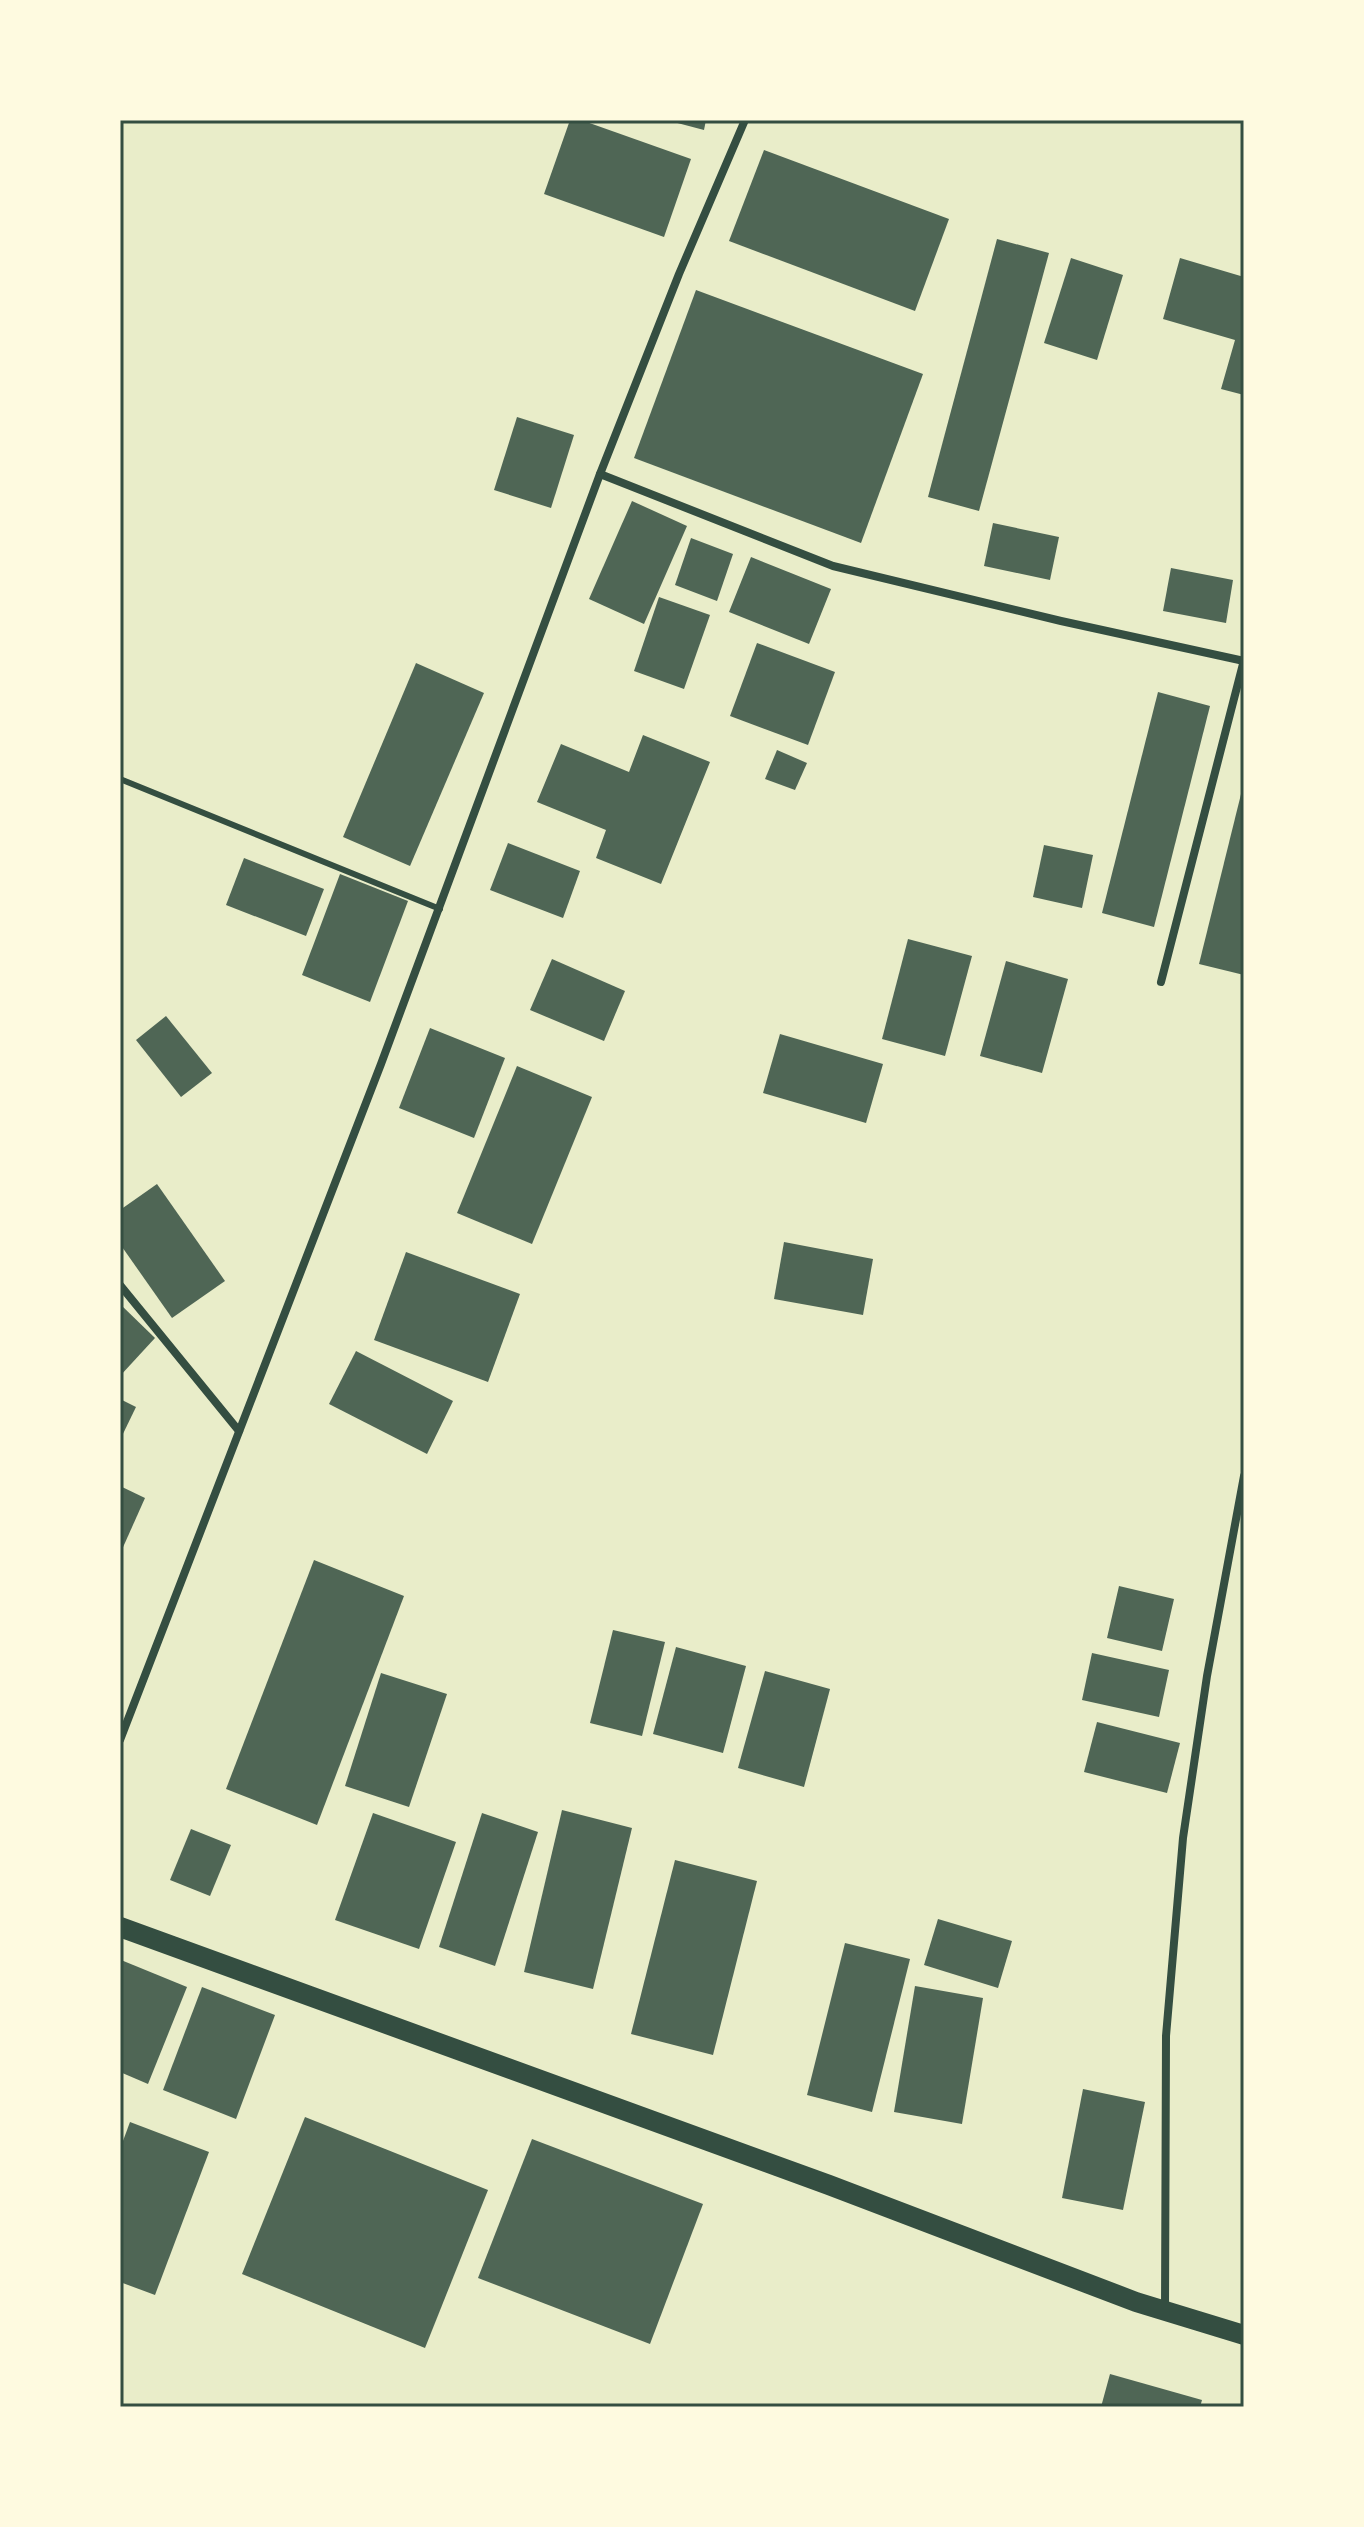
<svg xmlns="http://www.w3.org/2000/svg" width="1364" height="2527" font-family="Commissioner,sans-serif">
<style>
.building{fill:#4f6655}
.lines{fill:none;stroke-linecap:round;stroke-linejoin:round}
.service{stroke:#344e41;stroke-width:6}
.minor{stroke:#344e41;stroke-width:8}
.primary{stroke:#344e41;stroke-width:20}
.neatline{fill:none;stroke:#344e41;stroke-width:3}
</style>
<rect width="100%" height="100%" fill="#e9edc9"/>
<g class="building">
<path d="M570 120H581L691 159 664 237 544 194Z"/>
<path d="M666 120H706L704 130Z"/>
<path d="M764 150 949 219 915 311 729 241Z"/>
<path d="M997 239 1049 253 979 511 928 497Z"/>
<path d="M1071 258 1123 275 1097 360 1044 343Z"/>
<path d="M1180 258 1244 277V395L1221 389 1235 340 1163 319Z"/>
<path d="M696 290 923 374 861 543 634 458Z"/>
<path d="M517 417 574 435 551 508 494 490Z"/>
<path d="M632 501 687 526 644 624 589 599Z"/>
<path d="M993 523 1059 537 1050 580 984 566Z"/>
<path d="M691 538 733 554 717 601 675 585Z"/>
<path d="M751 557 831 589 809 644 729 612Z"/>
<path d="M1171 568 1233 580 1226 623 1163 611Z"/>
<path d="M659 597 710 615 684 689 634 671Z"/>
<path d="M757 643 835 672 808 745 730 716Z"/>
<path d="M416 663 484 693 410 866 343 837Z"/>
<path d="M1158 692 1210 706 1154 927 1102 913Z"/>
<path d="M643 735 710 762 661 884 596 858 606 830 537 802 561 744 629 772Z"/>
<path d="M777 750 807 763 795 790 765 779Z"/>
<path d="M1243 786H1244V975L1199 964Z"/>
<path d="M508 843 580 871 563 918 490 890Z"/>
<path d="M1044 845 1093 855 1082 908 1033 897Z"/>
<path d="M244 858 324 889 306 936 226 905Z"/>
<path d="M340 874 408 901 370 1002 302 975Z"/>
<path d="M908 939 972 956 945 1056 882 1039Z"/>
<path d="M552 959 625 991 604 1041 530 1010Z"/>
<path d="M1006 961 1068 979 1042 1073 980 1056Z"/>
<path d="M166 1016 212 1073 181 1097 136 1040Z"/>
<path d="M430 1028 505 1058 474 1138 399 1108Z"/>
<path d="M780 1034 883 1064 866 1123 763 1093Z"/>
<path d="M517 1066 592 1097 532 1244 457 1213Z"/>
<path d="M157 1184 225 1281 172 1318 120 1244V1210Z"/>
<path d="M784 1242 873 1259 863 1315 774 1299Z"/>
<path d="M406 1252 520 1294 488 1382 374 1340Z"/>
<path d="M120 1304 155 1338 120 1376Z"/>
<path d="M356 1351 453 1401 427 1454 329 1404Z"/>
<path d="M120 1399 136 1407 120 1440Z"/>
<path d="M120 1486 145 1498 120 1554Z"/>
<path d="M314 1560 404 1596 317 1825 226 1789Z"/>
<path d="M1119 1586 1174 1599 1162 1651 1107 1638Z"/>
<path d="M613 1630 665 1642 642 1736 590 1723Z"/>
<path d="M676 1647 746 1666 723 1753 653 1734Z"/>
<path d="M1092 1653 1169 1670 1159 1717 1082 1700Z"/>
<path d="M765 1671 830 1689 804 1787 738 1768Z"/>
<path d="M381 1673 447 1694 409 1807 345 1786Z"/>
<path d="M1097 1722 1180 1743 1167 1793 1084 1772Z"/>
<path d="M562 1810 632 1828 593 1989 524 1972Z"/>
<path d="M373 1813 456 1842 419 1949 335 1920Z"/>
<path d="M482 1813 538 1832 495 1966 439 1947Z"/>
<path d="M191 1829 231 1845 210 1896 170 1880Z"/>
<path d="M675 1860 757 1881 713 2055 631 2034Z"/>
<path d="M938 1919 1012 1941 998 1988 924 1965Z"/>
<path d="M845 1943 910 1959 872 2112 807 2095Z"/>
<path d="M121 1960 187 1987 148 2084 120 2072Z"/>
<path d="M915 1986 983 1998 962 2124 894 2112Z"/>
<path d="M202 1987 275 2015 236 2119 163 2090Z"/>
<path d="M1083 2089 1145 2102 1123 2210 1062 2198Z"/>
<path d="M305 2117 488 2190 425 2348 242 2274Z"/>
<path d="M130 2122 209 2152 155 2295 120 2282V2149Z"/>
<path d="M532 2139 703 2204 650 2344 478 2278Z"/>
<path d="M1110 2374 1202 2400 1200 2407H1101Z"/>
</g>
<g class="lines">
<path class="service" d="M120 779 440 909"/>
<g class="minor">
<path d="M600 474 833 566 1061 621 1244 661"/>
<path d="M1161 982 1244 660"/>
<path d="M120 1285 239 1431"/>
<path d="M120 1740 381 1064 600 474 679 274 745 120"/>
<path d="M1165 2310 1166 2036 1183 1838 1207 1676 1244 1476"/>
</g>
<path class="primary" d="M120 1927 829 2185 1136 2302 1244 2335"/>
</g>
<rect width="1364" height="2527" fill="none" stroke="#fefae0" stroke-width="244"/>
<rect x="122" y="122" width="1120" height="2283" class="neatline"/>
</svg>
